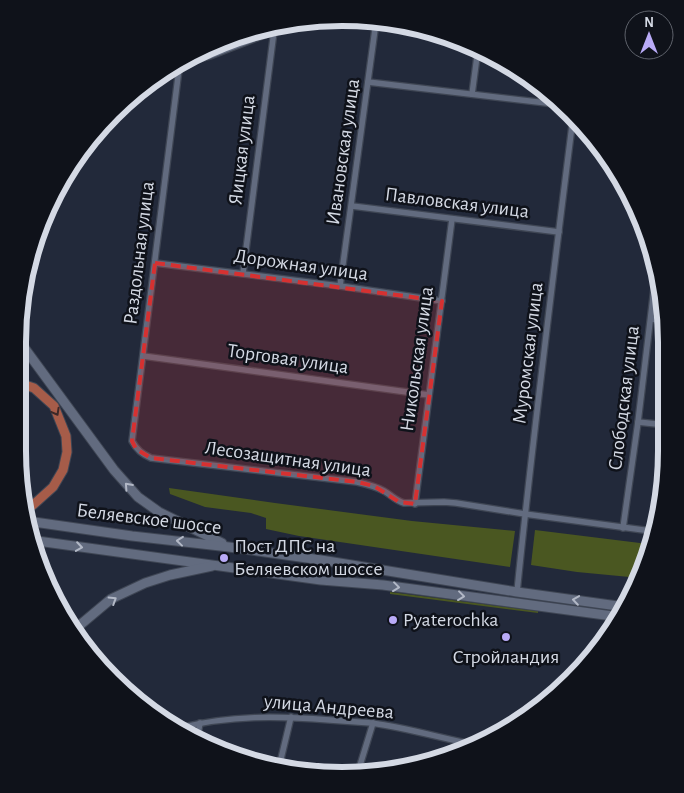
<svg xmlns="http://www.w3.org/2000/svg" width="684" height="793" font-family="'Alegreya Sans',sans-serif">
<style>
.green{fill:#4a5721}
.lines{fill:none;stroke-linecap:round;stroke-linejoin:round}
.minor-casing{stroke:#3f4654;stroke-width:8}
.secondary-casing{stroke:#3f4654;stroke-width:11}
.primary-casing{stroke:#3f4654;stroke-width:11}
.minor{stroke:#626b7f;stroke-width:5.5}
.secondary{stroke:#626b7f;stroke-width:9}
.primary{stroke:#a65c49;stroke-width:9}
.oneway{stroke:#3c2828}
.oneway2{stroke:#b2b8c6}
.marked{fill:#d63131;fill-opacity:0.2;stroke:#d63131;stroke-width:4;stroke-dasharray:10 6;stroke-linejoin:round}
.poi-dot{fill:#b9abf7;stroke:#0f121a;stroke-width:2}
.labels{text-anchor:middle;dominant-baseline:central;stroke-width:5;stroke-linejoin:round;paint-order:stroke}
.street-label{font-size:20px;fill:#d4d9e4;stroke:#0f121a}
.poi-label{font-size:20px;fill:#d4d9e4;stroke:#0f121a;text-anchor:start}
.rim{fill:none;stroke:#d4d9e4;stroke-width:6}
</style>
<rect width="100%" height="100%" fill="#22293a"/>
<g class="green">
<path d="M169 488 275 503 412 521 515 531 510 567 299 536 266 529V518L251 513 205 507 170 494Z"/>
<path d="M535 530 648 544 642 575 640 578 577 572 531 565Z"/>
<path d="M390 592 538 611V613L390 594Z"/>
</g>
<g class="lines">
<g class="minor-casing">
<g id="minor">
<path d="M192 61 210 56 275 31"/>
<path d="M179 69 132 441C137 450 142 454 151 458L357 482C366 484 375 486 384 491 391 495 396 501 404 503L444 502 456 503 525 514 651 531"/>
<path d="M368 82 555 104"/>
<path d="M472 94 478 49"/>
<path d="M352 206 559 232"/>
<path d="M155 263 340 286 442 301"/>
<path d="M243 273 274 31"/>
<path d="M340 286 376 22"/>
<path d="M651 319 666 321"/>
<path d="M143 356 429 395"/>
<path d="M638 422 666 425"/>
<path d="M415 504 452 219"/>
<path d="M623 528 638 422 656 272"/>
<path d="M517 592C533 434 553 276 573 118"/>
<path d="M179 728C231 715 277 716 330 720 344 721 358 722 372 723 407 728 441 738 476 745"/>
<path d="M197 739 200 723"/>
<path d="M279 767 291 717"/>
<path d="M357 775 373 723"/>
</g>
</g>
<g class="secondary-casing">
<g id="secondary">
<path d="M20 342 114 470 138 497 159 512 222 543"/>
<path d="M27 521 132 536 229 547 321 560 517 592 625 607"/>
<path d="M30 540 321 580 383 585 620 617"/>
<path d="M74 630 111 599 145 583 170 575 212 566"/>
</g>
</g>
<g class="primary-casing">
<path id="primary" d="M19 383 34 388 54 406 66 436 67 452 63 470 53 487 33 505 25 508"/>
</g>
<use href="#minor" class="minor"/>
<use href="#secondary" class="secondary"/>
<use href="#primary" class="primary"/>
</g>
<defs><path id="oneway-chevron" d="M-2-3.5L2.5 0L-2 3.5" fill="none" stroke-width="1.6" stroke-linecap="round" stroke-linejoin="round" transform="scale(1.25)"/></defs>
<use class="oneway" href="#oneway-chevron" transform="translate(56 412) rotate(61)"/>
<g class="oneway2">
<use href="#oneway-chevron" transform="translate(128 486) rotate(-132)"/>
<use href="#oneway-chevron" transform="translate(180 541) rotate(-174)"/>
<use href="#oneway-chevron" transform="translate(79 547) rotate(8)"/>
<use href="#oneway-chevron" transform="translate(396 587) rotate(7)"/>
<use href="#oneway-chevron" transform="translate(461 596) rotate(7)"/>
<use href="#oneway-chevron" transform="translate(113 600) rotate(-32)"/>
<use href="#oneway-chevron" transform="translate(576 600) rotate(-172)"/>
</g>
<path class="marked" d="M155 263 442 301 415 504 399 502 374 486 357 482 151 458 136 449 132 441Z"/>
<g class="poi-dot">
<circle cx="224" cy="558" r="5"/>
<circle cx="393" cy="620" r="5"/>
<circle cx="506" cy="637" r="5"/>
</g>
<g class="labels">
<g class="street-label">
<text transform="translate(242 150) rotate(-83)">Яицкая улица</text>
<text transform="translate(343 152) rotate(-82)">Ивановская улица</text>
<text transform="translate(457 203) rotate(7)">Павловская улица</text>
<text transform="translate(139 253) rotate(-83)">Раздольная улица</text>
<text transform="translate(301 265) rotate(8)">Дорожная улица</text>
<text transform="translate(528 353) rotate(-83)">Муромская улица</text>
<text transform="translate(288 359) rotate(8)">Торговая улица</text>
<text transform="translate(417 359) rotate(-82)">Никольская улица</text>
<text transform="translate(624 398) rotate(-83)">Слободская улица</text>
<text transform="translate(288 459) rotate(8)">Лесозащитная улица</text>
<text transform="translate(149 519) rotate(7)">Беляевское шоссе</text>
<text transform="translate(329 707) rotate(5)">улица Андреева</text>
</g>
<g class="poi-label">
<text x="234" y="546">Пост ДПС на<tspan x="234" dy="23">Беляевском шоссе</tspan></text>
<text x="403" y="620">Pyaterochka</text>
<text x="506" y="657" text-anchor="middle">Стройландия</text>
</g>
</g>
<path d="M0 0H684V793H0ZM342 26H342A316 316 0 0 1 658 342V451A316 316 0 0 1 342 767H342A316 316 0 0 1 26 451V342A316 316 0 0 1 342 26Z" fill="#0f121a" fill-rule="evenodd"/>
<path class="rim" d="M342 26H342A316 316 0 0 1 658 342V451A316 316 0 0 1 342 767H342A316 316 0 0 1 26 451V342A316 316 0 0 1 342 26Z"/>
<g transform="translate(649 35)"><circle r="24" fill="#0f121a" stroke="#5e626b"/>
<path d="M0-4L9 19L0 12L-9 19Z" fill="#b9abf7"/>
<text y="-8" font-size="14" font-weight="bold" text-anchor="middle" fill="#d4d9e4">N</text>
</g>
</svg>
